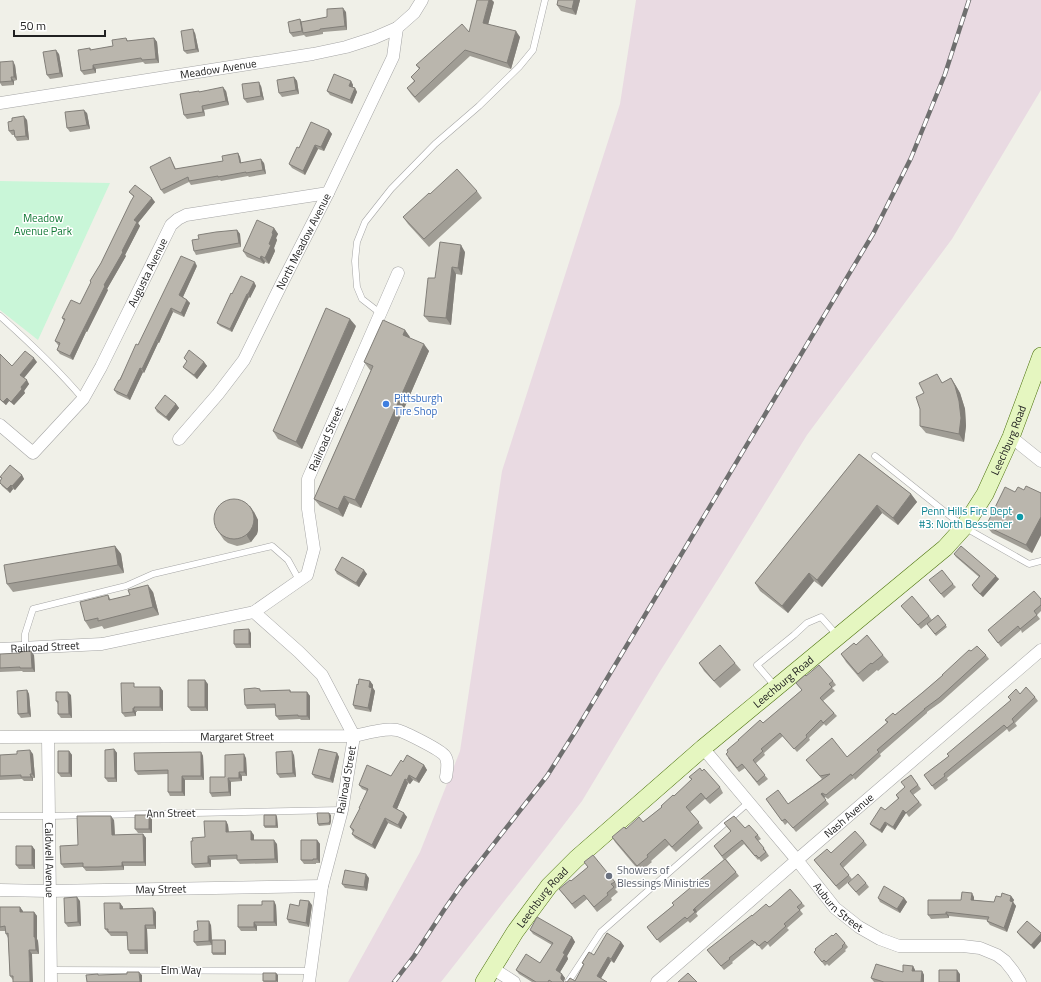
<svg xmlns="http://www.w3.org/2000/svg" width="1041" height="982" viewBox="0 0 1041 982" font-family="'Titillium Web',sans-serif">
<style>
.industrial{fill:#e9dae2}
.park{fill:#c9f6d8}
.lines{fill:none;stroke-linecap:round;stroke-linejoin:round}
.lane-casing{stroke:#a5a5a5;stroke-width:7}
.street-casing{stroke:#a5a5a5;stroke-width:13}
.secondary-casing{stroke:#4d730d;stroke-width:18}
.lane{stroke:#fff;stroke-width:6}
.street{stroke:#fff;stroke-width:12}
.secondary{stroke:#e5f6c0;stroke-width:17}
.rail-casing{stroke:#6f6f6f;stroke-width:4.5}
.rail{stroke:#fff;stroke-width:3;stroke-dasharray:9;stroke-linecap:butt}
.wall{fill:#a09d95}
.shaded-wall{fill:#827f79}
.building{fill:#bab6ad;stroke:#827f79}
.shop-dot{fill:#3f7fe0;stroke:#fff;stroke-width:1.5}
.culture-dot{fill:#0f9aa8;stroke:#fff;stroke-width:1.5}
.worship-dot{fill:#6b7280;stroke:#fff;stroke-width:1.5}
.labels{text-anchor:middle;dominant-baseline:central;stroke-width:3;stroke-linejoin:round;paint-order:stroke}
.street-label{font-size:11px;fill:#212121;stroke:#fff}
.park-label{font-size:11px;fill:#137a37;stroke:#fff}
.shop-label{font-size:11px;fill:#366cbe;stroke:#fff;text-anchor:start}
.culture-label{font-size:11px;fill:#0d838f;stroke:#fff;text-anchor:end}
.worship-label{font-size:11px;fill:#5b616d;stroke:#fff;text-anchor:start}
</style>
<rect width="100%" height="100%" fill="#f0f0e8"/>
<path class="industrial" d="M636 0H1041V90L952 239 807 435 722 573 659 673 582 801 549 844 441 982H348L420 852 460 751 502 471 620 104Z"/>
<path class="park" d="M0 181 110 183 38 340 0 310Z"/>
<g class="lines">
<g class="lane-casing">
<path id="lane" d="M380 313 362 299 357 287 355 261 357 242 365 222 391 189 435 144 479 106 519 67 533 50 545 0
M0 316C29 342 58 369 83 399
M875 456 964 527 1029 564 1041 561
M25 648V634L33 609 126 586 153 574 272 546 288 560 299 580
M775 686 757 665 794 635 807 623 821 617 837 635
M0 816H49L342 810
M50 970 311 971
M568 982 601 932 749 802"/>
</g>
<g class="street-casing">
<g id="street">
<path id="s1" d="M0 103 313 54 346 47 374 38 397 28 414 13 422 0"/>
<path id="s2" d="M0 425 33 453 83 399 101 367 171 225 178 219 186 215 328 193"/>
<path d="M1011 437 1041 461"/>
<path id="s3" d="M179 439 218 394 244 360 281 285 328 193 393 57 397 28"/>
<path id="s4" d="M254 612 307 575 314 549 308 509V479L398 273"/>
<path id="s5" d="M0 649 102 644 254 612 299 652 322 675 354 736 342 810 322 886 309 982"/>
<path id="s6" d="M0 737 354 736C367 733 384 728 397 730 405 732 441 750 445 756 449 762 447 770 446 777"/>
<path id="s7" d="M48 738 51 982"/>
<path id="s8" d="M703 748 797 860 835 908 859 927 880 939 899 946H963L980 948 997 955 1005 961 1013 971 1020 982"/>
<path id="s9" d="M0 890 49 891 322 886"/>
<path d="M492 968 514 982"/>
<path id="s10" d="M657 982 797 860 1041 650"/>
</g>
</g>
<g class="secondary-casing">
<g id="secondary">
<path id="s11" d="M484 982 515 932 549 886 576 859 703 748 945 548 964 527 985 494 1011 437 1041 356"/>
</g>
</g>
<use href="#lane" class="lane"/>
<use href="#street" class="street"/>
<use href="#secondary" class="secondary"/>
<g class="rail-casing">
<path id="rail" d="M394 982 414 956 444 910 460 887 547 776 575 732 873 234 911 158 945 74 969 0"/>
</g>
<use href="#rail" class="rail"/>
</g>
<path class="wall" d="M558 0H580L576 15 561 11 557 5Z
M494 2 488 24 520 37 511 69 470 56 419 103 411 94 407 88 414 81 411 77 419 69 416 65 469 32Z
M346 12 347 30 323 32V34L306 37 304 35 293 37 290 33 300 19 302 22 327 17Z
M195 33 199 52 187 54 184 51Z
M126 38 128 41 154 38 157 42 159 63 145 64 143 62 96 69V73L84 75 81 71 90 48 91 50 113 46Z
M59 54 63 77 50 79 47 75Z
M15 65 17 80 14 81V85L2 86 0 83V82Z
M294 77 297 81 299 94 282 97 279 93Z
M351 81 353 85V87L355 88 357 92 352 104 330 95 327 91Z
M261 86 264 100 247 103 244 99Z
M226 91 229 105 204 110 205 116 187 119 184 115 200 92Z
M87 113 90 129 70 132 67 128Z
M27 120 29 140 17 141 14 135H12L9 131 12 121Z
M329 130 332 134 324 151 318 149 305 175 292 168 289 164 299 148Z
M238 153 240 157 241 163H264L266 174 249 177 248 176 221 181 220 180 191 185 189 182 164 194 161 190 172 161 176 169 223 161Z
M477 191 482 198 429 247 408 224 403 217 430 194Z
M129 192 155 202 138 223 140 226 125 255 126 256 107 289 108 290 87 332H86L73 360 60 354 57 350 59 346 58 345 55 341 64 321 62 318 80 304 91 282 90 281 101 263 134 197Z
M274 228 278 234 276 238 277 240 274 248 275 251 269 264 265 262 264 264 247 257 243 251Z
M237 230 240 234 241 247 196 255 194 251Z
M465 252 462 275 456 274 451 325 429 322 424 316 435 278Z
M197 266 183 297 187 300 190 303 184 317 173 312 159 343H158L144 373 143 372 130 400 117 394 114 390 138 345Z
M254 282 256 286 250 298 249 297 232 332 220 326 217 323 232 294Z
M356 326 302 449 278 439 273 431Z
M405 330 410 338 429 351 361 508 349 503 343 517 320 506 314 499 371 370H370L364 362Z
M0 354 12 366 37 362 24 378 29 384 24 391 25 393 14 405 9 401 6 405 0 400Z
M184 358 204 362 207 366 197 379 186 370 183 367 187 362Z
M951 378 956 386 960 393 965 409 966 426 964 442 926 433 920 426 924 393Z
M176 404 179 408 169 421 157 412 155 408Z
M859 454 911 494 917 502 898 525 882 513 822 587 814 581 788 613 760 591 755 583Z
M22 475 24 479 15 490 13 489 10 493 2 486 0 483V481L2 479 0 477Z
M1024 490 1041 493V535L1032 553 992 533 986 526 1015 492Z
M254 512 258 520V530L257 534 251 542 242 545 237 546 228 543 224 540 215 527Z
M115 546 121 554 124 573 13 592 7 584Z
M954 554 999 579 983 597 974 589 972 585 979 577 956 557Z
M335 570 367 574 359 587 337 574Z
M929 580 953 584 956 587 944 598Z
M153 592 159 615 104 629 102 626 90 629 85 621 108 595 111 600Z
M1041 599V611L1037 615 1040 619 1022 633 1021 630 1001 647 988 630Z
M901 606 929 616 932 620 921 629Z
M938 615 947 627 936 636 927 624Z
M251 633V648H236L234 644Z
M856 645 883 655 889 662 878 671 877 670 863 682 846 662 841 654Z
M971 651 986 655 989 659 941 702 927 712V713L880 754 881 756 855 780 854 778 828 799 825 797 824 798 829 804 796 832 788 822 785 825 766 799 788 804 822 779 806 760 847 757 887 723 885 720 895 715 922 693Z
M0 654 34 655 35 672H23L22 671 0 672Z
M699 663H735L741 670 720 688 704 671Z
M370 681 373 685V688L375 691 371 712 355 709 353 705 358 685Z
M833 681 836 685 832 688 835 691 823 701 837 716 826 726 824 724 809 738 810 740 797 752 783 736 764 753 765 755 755 764 768 779 759 786 745 768 739 772 728 758 763 723 802 690 796 683Z
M208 684V711H191L188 707Z
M136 687H160L163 691V711H137V712H136V716L125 717 122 713Z
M27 690 29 694 31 717 21 718 18 714Z
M290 690 291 692H307L310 696V720H301L300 719 279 720 276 716 275 708 247 709 245 705 262 691Z
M1020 694 1035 697 1038 701 1015 723 1017 726 1009 732 1007 729 947 778 948 780 935 790 924 775 949 756 1011 701 1008 697Z
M71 695 72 718H61L58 714V704L56 701Z
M114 749 117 753V782H108L105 778Z
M69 751 72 755V777H61L58 773Z
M201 752 203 756 204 780H185V796H170L168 792V774L138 775 135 771Z
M337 753 339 757 333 783 315 778 312 774Z
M33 754 35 778H33V781H24L22 779 0 780V755Z
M294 755 296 777 280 778 277 774Z
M246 758 247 776H242V781L231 782V796L212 797 210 793 225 777Z
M403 762 424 765 427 770 419 783 413 780 410 784 408 783 397 809 407 817 401 829 388 823 375 849 355 838 352 834 353 832 350 827 360 809 359 808 367 791 362 789 359 785 391 776Z
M702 771 720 787 723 793 710 804 705 799 690 812 703 828 676 852 669 845 651 861 652 862 640 872 615 842 612 837 626 829 643 822 662 807 692 780 689 777Z
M911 775 921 789 913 795 922 805 909 817 906 813 895 830 887 825 882 833 873 827 870 824 898 799 896 795 905 787Z
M149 815 152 819V833H138L135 829Z
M276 815 277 817 278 828H265L264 826Z
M331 815V821L330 825 319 826 318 824Z
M114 820 115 835 143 834 146 838V866H124V870L101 871H86L83 867 64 868 61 864 78 845Z
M226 821 228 825 229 832 254 835V840L277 844 278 863 240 864 237 860V859L211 860V867L195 868 192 864 193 841 205 837Z
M724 823 745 828 758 835 761 839 758 841 764 848 769 856 761 862 759 859 758 860 744 844 726 859 739 876 697 912 696 913 698 916 690 923 688 921 660 943 647 927 674 905 724 860 714 846 731 832Z
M317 840 320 844V863H316V864H304L301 860Z
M864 841 867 845 843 868 852 879 839 890 814 860 831 853Z
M32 846 35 850V869H19L16 865Z
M584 862 615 882 618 887 615 889 618 892 611 898 612 900 597 912 587 899 575 909 559 889 571 881 588 867Z
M369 878 367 891 345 888 342 884Z
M848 883H866L869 887 859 896Z
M1011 896 1014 900 1013 902 1016 906 1007 932 990 925 987 921 988 920 949 916V918L931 919 928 915 961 900 974 897V900L994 902 1001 897Z
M878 898H904L907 902 900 913 880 902Z
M80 901 81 926 68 927 65 923Z
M120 903 123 907V909L156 912V929H147L148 954H130L128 950 127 936H111L105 929Z
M802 903 805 906 800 910 803 914 787 928 789 930 770 947 768 944 762 950 758 945 757 946 755 943 732 962 733 963 724 970 707 950 752 916 769 907Z
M262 905H276L277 926H257V931H241L238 927Z
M312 905 309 927 289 923 287 919 299 906Z
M0 907H20L23 912H34L37 916V939L38 941 39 954H32L13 980 10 976 8 938 6 934 5 931H0Z
M211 925 212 940H225L226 942V955H213L212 953V945L197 946 194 942 198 930Z
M530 930 572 937 575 942 567 956 568 959 560 972 565 978 564 981V982H532L519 974 516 970 540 963 552 945 533 934Z
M1017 932 1041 933V941L1034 949 1020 936Z
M833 936 845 943 848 947 845 950 846 951 829 966 827 964 825 966 814 952Z
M621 942 624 946 614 963 611 961 601 978 575 981 584 965 582 963 594 955Z
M913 966 915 970V971H922L924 975V982H874L871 978 903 972Z
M278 975V982H264L263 981Z"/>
<path class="shaded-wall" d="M489 0H492L494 2 487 29 483 23Z
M574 0H580L576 15 572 9Z
M343 8 346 12 347 30 345 26Z
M193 29 195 33 199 52 196 49Z
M516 31 520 37 511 69 507 63Z
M154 38 157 42 159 63 156 59Z
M56 50 59 54 63 77 60 73Z
M13 61 15 65 17 80 14 77Z
M93 65 96 69V73L93 69Z
M11 77 14 81V85L12 81Z
M294 77 297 81 299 94 296 90Z
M351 81 353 85 352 89 349 86Z
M259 82 261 86 264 100 261 96Z
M223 87 226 91 229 105 226 101Z
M355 88 357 92 352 104 350 100Z
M202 106 204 110 205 116 203 112Z
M84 110 87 113 90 129 87 125Z
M24 116 27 120 29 140 26 136Z
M329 130 332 134 324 151 321 147Z
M315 145 318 149 305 175 303 171Z
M238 153 240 157 242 167 240 163Z
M261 159 264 163 266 174 263 170Z
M152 198 155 202 138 223 140 226 125 255 126 256 107 289 108 290 87 332 84 328 104 285 122 251 134 220Z
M274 228 278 234 276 238 277 240 274 248 275 251 269 264 265 258 272 233Z
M237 230 240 234 241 247 239 243Z
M461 245 465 252 462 275 458 268Z
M261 256 265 262 264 264 260 259Z
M195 262 197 266 182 299 179 295Z
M452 267 456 274 451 325 446 318Z
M254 282 256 286 250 298 248 294Z
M247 294 249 297 232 332 230 329Z
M187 300 190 303 184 317 181 313Z
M171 308 173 312 159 343 156 339Z
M350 319 356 326 302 449 296 442Z
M84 328 86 332 73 360 70 356Z
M405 330 410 337 408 342 403 335Z
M156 339 158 343 144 373 142 369Z
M424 344 429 351 361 508 355 500Z
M34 358 37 362 23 379 20 375Z
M204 362 207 366 197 379 194 375Z
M140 368 143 372 130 400 127 396Z
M951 378 956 386 960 393 965 409 966 426 964 442 959 434Z
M27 380 29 384 24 391 25 393 14 405 11 402 21 387Z
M7 398 9 401 6 405 3 402Z
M176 404 179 408 169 421 166 417Z
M22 475 24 479 15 490 12 486Z
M11 485 13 489 10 493 7 489Z
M911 494 917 502 898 525 893 518Z
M344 496 349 503 343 517 338 509Z
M877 505 882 513 822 587 817 580Z
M250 506 254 512 258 520V530L257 534 251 542 247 536Z
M1041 517V535L1032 553 1026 545Z
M115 546 121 554 124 573 118 565Z
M364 570 367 574 359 587 356 583Z
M809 573 814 581 788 613 782 606Z
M996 576 999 579 983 597 980 594Z
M148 585 153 592 159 615 153 607Z
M249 629 251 633V648L249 644Z
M31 651 34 655 35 672 32 668Z
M205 680 208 684V711L205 707Z
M370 681 373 685V688L375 691 371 712 368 708 369 687Z
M160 687 163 691V711L160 707Z
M27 690 29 694 31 717 28 713Z
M68 692 71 695 72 718 69 714Z
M307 692 310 696V720L307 716Z
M133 708 136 712V716L133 712Z
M114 749 117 753V782L115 778Z
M30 750 33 754 35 778 32 774Z
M69 751 72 755V777L69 773Z
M292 751 294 755 296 777 293 773Z
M201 752 203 756 204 780 201 776Z
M337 753 339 757 333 783 330 779Z
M244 754 246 758 247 776 244 772Z
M424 765 427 770 419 783 416 779Z
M239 772 242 776V781L239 778Z
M30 774 33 778V781L31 777Z
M409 775 413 780 410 784 407 780Z
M182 776 185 780V796L182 792Z
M228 778 231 782V796L229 792Z
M405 779 408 783 396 811 393 807Z
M822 793 825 797 824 798 821 794Z
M903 810 906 813 895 830 893 827Z
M329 813 331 815V821L330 825 329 823Z
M404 813 407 817 401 829 398 825Z
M149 815 152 819V833L149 829Z
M276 815 277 817 278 828 276 826Z
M111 816 114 820 115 838 112 835Z
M385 818 388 823 375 849 372 845Z
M226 821 228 825 229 836 226 832Z
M885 822 887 825 882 833 880 830Z
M251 831 254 835V844L251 840Z
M143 834 146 838V866L144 862Z
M274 840 277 844 278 863 275 859Z
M317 840 320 844V863L317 859Z
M32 846 35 850V869L32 865Z
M208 856 211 860V867L208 863Z
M122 862 124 866V870L122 866Z
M366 874 369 878 367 891 364 887Z
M972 893 974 897V904L971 900Z
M1011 896 1014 900 1012 904 1010 901Z
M77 897 80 901 81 926 78 922Z
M904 898 907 902 900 913 897 909Z
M274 901 276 905 277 926 274 922Z
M309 901 312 905 309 927 306 923Z
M1013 902 1016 906 1007 932 1004 928Z
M120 903 123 907V913L120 909Z
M20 907 23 911V916L20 912Z
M153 908 156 912V929L154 925Z
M695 908 697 912 696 913 693 910Z
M34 912 37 916V939L38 941 39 954 36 950 34 937Z
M946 912 949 916V918L946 914Z
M209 921 211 925 212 945 209 941Z
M254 922 257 926V931L254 927Z
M145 925 147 929 148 954 145 950Z
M1041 934V941L1034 949 1031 945Z
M572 937 575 942 567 956 568 959 559 974 556 970 563 953Z
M225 940 226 942V955L225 953Z
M621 942 624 946 614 963 611 959Z
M29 950 32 954 33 982H30Z
M608 957 611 961 600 980 597 976Z
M913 966 915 970V974L912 971Z
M957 970 960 974V982H957Z
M922 971 924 975V982H921Z
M139 972 142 975V982H140Z
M276 973 278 975V982L276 981Z
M562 974 565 978 564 981 561 979V977Z"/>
<path class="building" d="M477 0H489L483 23 516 31 507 63 465 50 415 97 407 88 415 81 411 77 420 68 416 65 462 24 469 32Z
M558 0H574L572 9 557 5Z
M343 8 345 26 320 29V30L303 33 301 22 327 17V9Z
M300 19 302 31 290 33 288 22Z
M193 29 196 49 184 51 181 31Z
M126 38 127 41 154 38 156 59 142 60 141 58 93 65V69L81 71 78 50 90 48V50L113 46 112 40Z
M56 50 60 73 47 75 43 52Z
M13 61 14 77H11L12 81 0 82V62Z
M334 74 351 81 349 86 355 88 350 100 327 91Z
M294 77 296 90 279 93 277 80Z
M259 82 261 96 244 99 242 84Z
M223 87 226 101 202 106 203 112 184 115 180 94 199 91V92Z
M84 110 87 125 67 128 65 112Z
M24 116 26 136 15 137 14 130 9 131 8 122 12 121V118Z
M311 122 329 130 321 147 315 145 303 171 289 164 297 147 299 148Z
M238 153 240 163 261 159 263 170 246 173V172L218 177V176L189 181 188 177 161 190 150 167 170 157 175 169 223 161 222 156Z
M457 169 477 191 424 239 403 217 429 193 430 194Z
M135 185 152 198 134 220 137 222 122 251 123 252 104 285 105 286 70 356 57 350 60 343 55 341 65 319 62 318 71 300 80 304 91 282 90 281 101 263 131 201 134 196 129 192Z
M257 220 274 228 272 233 273 234 269 244 271 245 265 258 261 256 260 259 243 251Z
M237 230 239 243 194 251 192 240 199 239 198 235 216 232Z
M440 242 461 245 458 268 452 267 446 318 424 316 428 278H435Z
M181 256 195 262 179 295 187 300 181 313 171 308 156 339 142 369 140 368 127 396 114 390 119 380H120L136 344 138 345Z
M241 276 254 282 248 294H247L230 329 217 323 231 293 232 294Z
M326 308 350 319 296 442 273 431Z
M383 320 405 330 403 335 424 344 355 500 344 496 338 509 314 499 373 366 364 362Z
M189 350 204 362 194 375 183 367 187 361 184 358Z
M25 351 34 358 20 375 27 380 21 387 22 389 11 402 7 398 3 402 0 399V354L12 366Z
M937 374 942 383 951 378 955 386 959 401 961 418 959 434 920 426V409L916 397 924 393 919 383Z
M165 395 176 404 166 417 155 408Z
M859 454 911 494 893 518 877 505 817 580 809 573 782 606 755 583Z
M10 465 22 475 12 486 11 485 7 489 0 483V481L2 478 0 477Z
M1026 486 1041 493V517L1026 545 986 526 1005 487 1015 492 1018 487 1024 490Z
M214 519a20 20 0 1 1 40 0a20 20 0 1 1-40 0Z
M115 546 118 565 7 584 4 565Z
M961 546 996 576 980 594 972 585 980 576 954 554Z
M342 557 364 570 356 583 335 570Z
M942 570 953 584 941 594 929 580Z
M148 585 153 607 98 621V618L85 621 80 602 108 595 109 600 130 595 128 590Z
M1034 591 1041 599V605L1034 611 1037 615 1020 629 1018 626 998 643 988 630Z
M912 596 929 616 918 625 901 606Z
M938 615 946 625 935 634 927 624Z
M249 629V644H234V630Z
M867 635 883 655 872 664 871 663 858 674 841 654 854 643 856 645Z
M720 645 735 663 714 681 699 663Z
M977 646 986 655 939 698 924 709H925L877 750 879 752 852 776 851 774 826 795 822 793 821 794 826 800 793 828 785 819 782 821 766 799 778 790 788 804 830 774 820 776 806 760 832 738 847 757 888 722 885 720 893 713 895 715 922 693 943 675H942L969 650 971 651Z
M31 651 32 668H20V667L0 668V654L20 653V652Z
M819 665 833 681 829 684 832 687 820 698 834 713 823 723 821 720 806 735 807 737 794 749 780 733 761 749 763 751 753 760 765 775 757 782 742 764 737 768 726 754 728 752 727 750 739 740H738L760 720 763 723 802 690 796 683 805 675 806 676Z
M359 679 370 681 369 687 372 688 368 708 353 705 357 684 358 685Z
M188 680H205V707H188Z
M121 683H134V687H160V707H134L135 708H133V712L122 713Z
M1026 687 1035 697 1012 719 1014 722 1007 728 1004 725 944 774 945 776 932 786 924 775 949 756 947 754 1011 700 1008 697 1016 689 1020 694Z
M255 688 260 689V691L290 690V692H307V716H298V715L276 716 275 704 245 705 244 689Z
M27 690 28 713 18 714 17 691Z
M56 692H68L69 714H58V701H56Z
M114 749 115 778H105V750Z
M319 749 337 753 330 779 312 774Z
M30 750 32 774H30L31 777H21V775L0 776V755L17 754V751Z
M58 751H69V773H58Z
M292 751 293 773 277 774 276 752Z
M201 752V776H182V792H168V770L135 771 134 753Z
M244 754V772H239V778H228L229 792 210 793V777H225V755Z
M407 755 424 765 416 779 409 775 407 780 405 779 393 807 404 813 398 825 385 818 372 845 352 834 354 830 350 827 360 808H359L368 789 359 785 367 765 391 776 401 760 403 762Z
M700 768 702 771 704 769 720 787 706 799 701 793 686 807 699 822 672 847 665 839 647 855 648 857 637 866 612 837 624 827 626 829 639 817 643 822 662 807 661 806 673 795 674 796 692 779 689 777Z
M911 775 918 785 910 791 919 802 906 813 903 810 893 827 885 822 880 830 870 824 881 807 885 810 899 798 896 795 905 787 901 782Z
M317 813H329L330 820 329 823 318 824Z
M135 815H149V829H135Z
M264 815H276V826H264Z
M77 816H111L112 835 143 834 144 862H122V866L98 867H83V863L61 864 60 846 78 845Z
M734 816 745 828 749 825 758 835 755 837 764 848 763 849 766 852 759 858 756 855 755 856 742 840 722 856 714 846 731 831 724 823Z
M204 821H226V832L251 831V840H274L275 859 237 860V855L208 856V863L192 864 191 841H193L192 838 205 837Z
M855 831 864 841 840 864 849 875 836 886 814 860 827 849 831 853Z
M301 840H317V859H313V860H301Z
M16 846H32V865H16Z
M593 855 615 882 611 884 614 887 607 893 608 895 594 907 584 895 572 904 559 889 570 880 571 881 588 867 584 862Z
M725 859 736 872 695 908 693 910 695 912 687 919 685 917 657 940 647 927 674 905 672 903Z
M345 870 366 874 364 887 342 884Z
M858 874 866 883 856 892 848 883Z
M884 886 904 898 897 909 878 898Z
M790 889 802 903 797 907 800 910 784 924 786 926 767 943 765 941 759 946 755 942H754L752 940 729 958 730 959 721 966 707 950 752 915V916L766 904 769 907 771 906Z
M962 892 972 893 971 900 994 902 996 896 1001 897 1002 893 1011 896 1010 901 1013 902 1004 928 987 921 989 917 946 912V914L928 915V900H961Z
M77 897 78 922 65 923 64 898Z
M300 900 309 901 306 923 287 919 290 904 299 906Z
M262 901H274V922H254V927H238V905H262Z
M104 903H120V909L153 908 154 925H145V950H128L127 932H108V929H105Z
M0 907H20V912H34V937H35L36 950H29L30 982H13V976H10L8 933 6 934 5 926 0 927Z
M537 917 572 937 563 953 565 954 556 970 562 974 561 977V979L564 982H552L549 980 548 982H536L516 970 526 954 540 963 553 943 530 930Z
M197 921H209V941L194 942V931L198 930Z
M1027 921 1041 933V934L1031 945 1017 932Z
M607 933 621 942 611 959 608 957 597 976 607 982H565H567L570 978 575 981 584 964 582 963 589 952 594 955Z
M836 933 845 943 842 946 843 947 826 962 824 960 822 962 814 952 816 950 815 949 832 935 833 936Z
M212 940H225V953H212Z
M876 964 903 972V965L913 966 912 971H922L921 982H884L871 978Z
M939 970H957V982H939Z
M127 972H139L140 982H87L86 975 98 974V975L127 974Z
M263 973H276V981H263Z
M688 973 697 982H678Z"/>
<circle class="shop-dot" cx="386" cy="404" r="4"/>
<circle class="culture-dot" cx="1020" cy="517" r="4"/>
<circle class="worship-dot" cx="609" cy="876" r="4"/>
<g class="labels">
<g class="street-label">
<text stroke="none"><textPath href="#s1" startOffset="221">Meadow Avenue</textPath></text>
<text stroke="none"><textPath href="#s3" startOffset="235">North Meadow Avenue</textPath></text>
<text stroke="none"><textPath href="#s2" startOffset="259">Augusta Avenue</textPath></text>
<text stroke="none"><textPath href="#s4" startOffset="206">Railroad Street</textPath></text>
<text stroke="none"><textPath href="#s11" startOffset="763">Leechburg Road</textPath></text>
<text stroke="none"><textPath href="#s5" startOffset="45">Railroad Street</textPath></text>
<text stroke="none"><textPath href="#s11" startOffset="427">Leechburg Road</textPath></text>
<text stroke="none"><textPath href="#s6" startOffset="237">Margaret Street</textPath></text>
<text transform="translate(346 780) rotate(-80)">Railroad Street</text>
<text transform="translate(171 813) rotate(-1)">Ann Street</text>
<text stroke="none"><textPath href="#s10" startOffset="254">Nash Avenue</textPath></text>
<text stroke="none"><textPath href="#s7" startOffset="122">Caldwell Avenue</textPath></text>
<text stroke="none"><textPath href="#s9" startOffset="161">May Street</textPath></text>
<text stroke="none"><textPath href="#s11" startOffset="103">Leechburg Road</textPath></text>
<text stroke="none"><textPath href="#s8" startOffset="209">Auburn Street</textPath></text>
<text x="181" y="970">Elm Way</text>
</g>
<g class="park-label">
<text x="43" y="218">Meadow<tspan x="43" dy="13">Avenue Park</tspan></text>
</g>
<g class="shop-label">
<text x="394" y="398">Pittsburgh<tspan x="394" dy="13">Tire Shop</tspan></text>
</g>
<g class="culture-label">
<text x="1012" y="511">Penn Hills Fire Dept<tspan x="1012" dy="13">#3: North Bessemer</tspan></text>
</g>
<g class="worship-label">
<text x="617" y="870">Showers of<tspan x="617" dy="13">Blessings Ministries</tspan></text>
</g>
</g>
<path d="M14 30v6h91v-6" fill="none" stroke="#212121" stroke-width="2"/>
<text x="20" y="30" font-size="12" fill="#212121" stroke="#ffffff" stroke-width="3" paint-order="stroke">50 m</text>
</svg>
